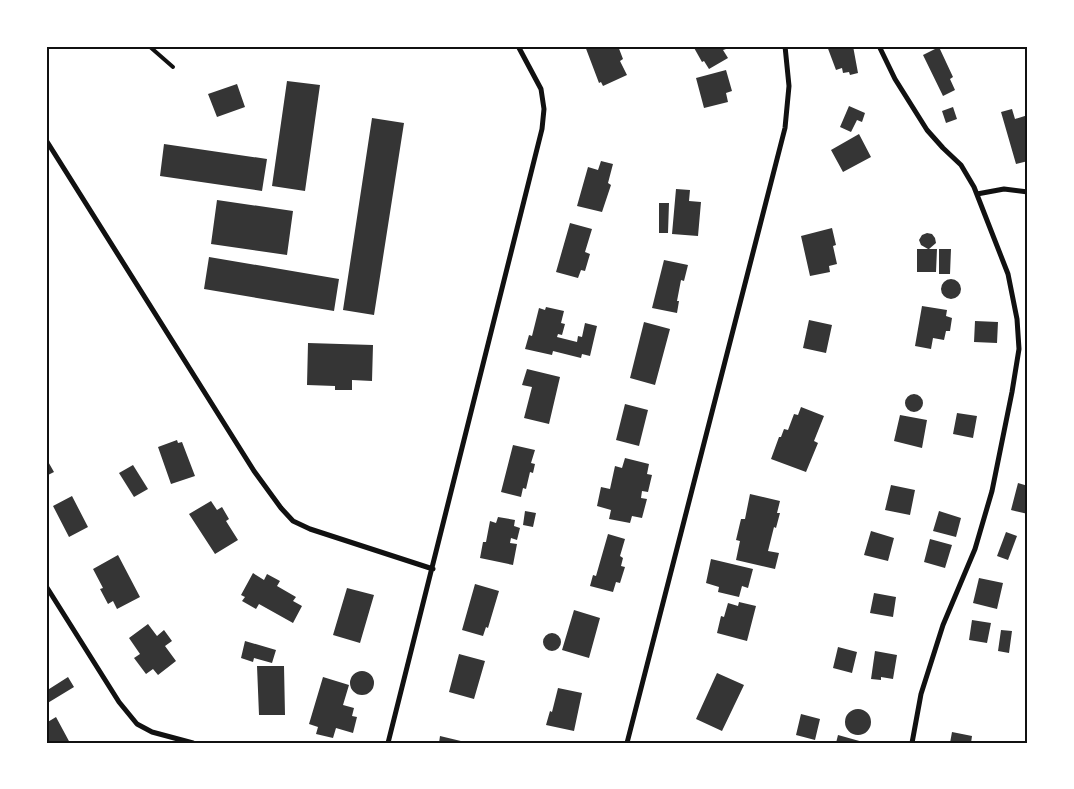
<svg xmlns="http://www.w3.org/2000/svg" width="1074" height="789" viewBox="0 0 1074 789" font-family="'PT Sans',sans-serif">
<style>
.building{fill:#353535}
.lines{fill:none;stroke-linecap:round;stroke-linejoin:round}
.service{stroke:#111;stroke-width:4}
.minor{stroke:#111;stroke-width:5}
.neatline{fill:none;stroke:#111;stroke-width:2}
</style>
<rect width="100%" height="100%" fill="#fff"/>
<path class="building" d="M585 46H618L623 59 620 61 627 75 603 86 601 82 599 83Z
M693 46H725L726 49 723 50 728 58 709 69 704 61 702 62Z
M827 46H853L858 73 850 75 849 72 843 73 842 68 836 70Z
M939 47 953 77 950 79 955 90 943 96 923 55Z
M726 70 732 91 726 93 728 102 704 108 696 78Z
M287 81 320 85 305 191 272 186Z
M237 84 245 107 217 117 208 94Z
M849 106 865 113 862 122 857 120 851 132 840 127Z
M953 107 957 119 946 123 942 111Z
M1012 109 1015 119 1028 115V149L1025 150 1028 161 1016 164 1001 112Z
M372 118 404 123 374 315 343 310Z
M859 134 871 157 843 172 831 150Z
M164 144 267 159 262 191 160 176Z
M601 161 613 164 608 183 611 185 602 212 577 206 588 167 598 170Z
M676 189 690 190 689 201 701 202 698 236 672 234Z
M217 200 293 211 287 255 211 244Z
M659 203H669L668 233H659Z
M570 223 592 229 585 252 590 254 585 271 581 270 578 278 556 272Z
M832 228 836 245 833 246 837 264 829 266 830 272 810 276 801 236Z
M927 233 932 234 935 238 936 243 929 249H937L936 272H917V249H928L921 245 919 240 922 235Z
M939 249H951L950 274H939Z
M209 257 339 279 334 311 204 289Z
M664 260 688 265 684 281 681 280 677 301H679L677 313 652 308Z
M941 289a10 10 0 1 1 20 0a10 10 0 1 1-20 0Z
M922 306 947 310 946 316 952 318 950 331H946L944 340 933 338 931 349 915 346Z
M546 307 564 311 561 323 565 324 562 335 558 334 557 337 577 342 578 336 582 337 585 323 597 326 590 356 582 354 581 358 553 351 552 355 525 349 529 335 532 336 539 308 545 310Z
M809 320 832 325 826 353 803 348Z
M975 321 998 322 997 343 974 342Z
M644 322 670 329 655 385 630 378Z
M308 343 373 345 372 381 352 380V390H335V386L307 385Z
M527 369 560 377 549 424 524 418 532 387 522 385Z
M905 403a9 9 0 1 1 18 0a9 9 0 1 1-18 0Z
M625 404 648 410 639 446 616 440Z
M801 407 824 416 814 441 818 443 806 472 771 459 779 437H781L784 429 788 430 794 414 798 415Z
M957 413 977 416 973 438 953 434Z
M900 415 927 420 922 448 894 441Z
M177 440 178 443 182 442 195 476 171 484 158 447Z
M513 445 535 450 531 463 535 464 533 473 530 472 526 489 523 488 521 497 501 492Z
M46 458 54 472 46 476Z
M625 458 649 464 647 474 652 475 648 492 642 491 641 498 647 499 642 518 632 516 630 523 609 519 611 510 597 506 601 487 610 489 615 466 622 468Z
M133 465 148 489 134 497 119 473Z
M1018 483 1028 486V514L1011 510Z
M891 485 915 490 910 515 885 510Z
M750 494 780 501 777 513H780L776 528 774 527 768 551 779 553 775 569 736 560 740 541 736 540 741 519H745Z
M72 496 88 527 69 537 53 506Z
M211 501 217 510 222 507 229 519 226 521 238 540 215 554 189 514Z
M525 511 536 513 533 527 523 525Z
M939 511 961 518 956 537 933 531Z
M498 517 515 520 514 526 520 528 517 540 511 538 510 543 517 544 513 565 480 558 483 542H486L490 521 496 523Z
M871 531 894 538 888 561 864 555Z
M1006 532 1017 536 1008 560 997 556Z
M608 534 625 539 620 556 623 558 621 566 625 567 620 583 616 582 613 592 590 586 593 575 596 576Z
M930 539 952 545 945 568 924 562Z
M118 555 140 597 117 609 113 601 108 604 100 589 103 588 93 569Z
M711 559 753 569 748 588 742 586 739 597 718 592 719 587 706 583Z
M253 573 264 580 267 574 280 581 277 586 296 597 293 601 302 606 293 623 259 604 256 609 242 601 245 597 241 595Z
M979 578 1003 583 997 609 973 603Z
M475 584 499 591 488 628 486 627 483 636 462 630Z
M347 588 374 595 360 643 333 635Z
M874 593 896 597 893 617 870 613Z
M739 602 756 606 747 641 717 633 721 616 724 617 728 603 738 606Z
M574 610 600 618 589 658 562 650Z
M972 620 991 623 987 643 969 640Z
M148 624 157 636 164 630 172 641 165 646 176 661 158 675 153 669 146 674 134 658 140 654 129 638Z
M1001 630 1012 631 1009 653 998 651Z
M543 642a9 9 0 1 1 18 0a9 9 0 1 1-18 0Z
M245 641 276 650 272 663 254 658 253 662 241 658Z
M838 647 857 652 852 673 833 668Z
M875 651 897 655 893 679 881 677V680L871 679Z
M459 654 485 661 474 699 449 692Z
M257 666H284L285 715H259Z
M350 683a12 12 0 1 1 24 0a12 12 0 1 1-24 0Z
M717 673 744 685 722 731 696 719Z
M68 677 74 687 46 704V691Z
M323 677 349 685 343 705 354 708 352 716 357 717 353 733 336 728 333 738 316 734 318 727 309 724Z
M558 688 582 693 574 731 546 725 550 711 552 712Z
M845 722a13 13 0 1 1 26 0a13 13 0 1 1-26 0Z
M801 714 820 719 815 740 796 735Z
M56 717 70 743H46V734L49 732 46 723Z
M952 732 972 736 971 743H950Z
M838 735 863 742V743H836Z
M440 736 465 742V743H439Z"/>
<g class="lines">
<path class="service" d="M149 46 173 67"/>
<path class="minor" d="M879 46 895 79 927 130 943 148 961 165 974 187 1008 274 1017 319 1019 349 1012 392 992 491 975 549 943 625 921 694 912 743
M46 140 254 471 281 508 293 521 310 529 433 569
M977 194 1004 189 1028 192
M46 586 119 702 137 724 152 732 193 743
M388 743 542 129 544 109 541 89 518 46
M627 743 785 128 789 86 785 46"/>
</g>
<rect width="1074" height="789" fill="none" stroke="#ffffff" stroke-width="95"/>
<rect x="48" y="48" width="978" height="694" class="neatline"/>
</svg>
